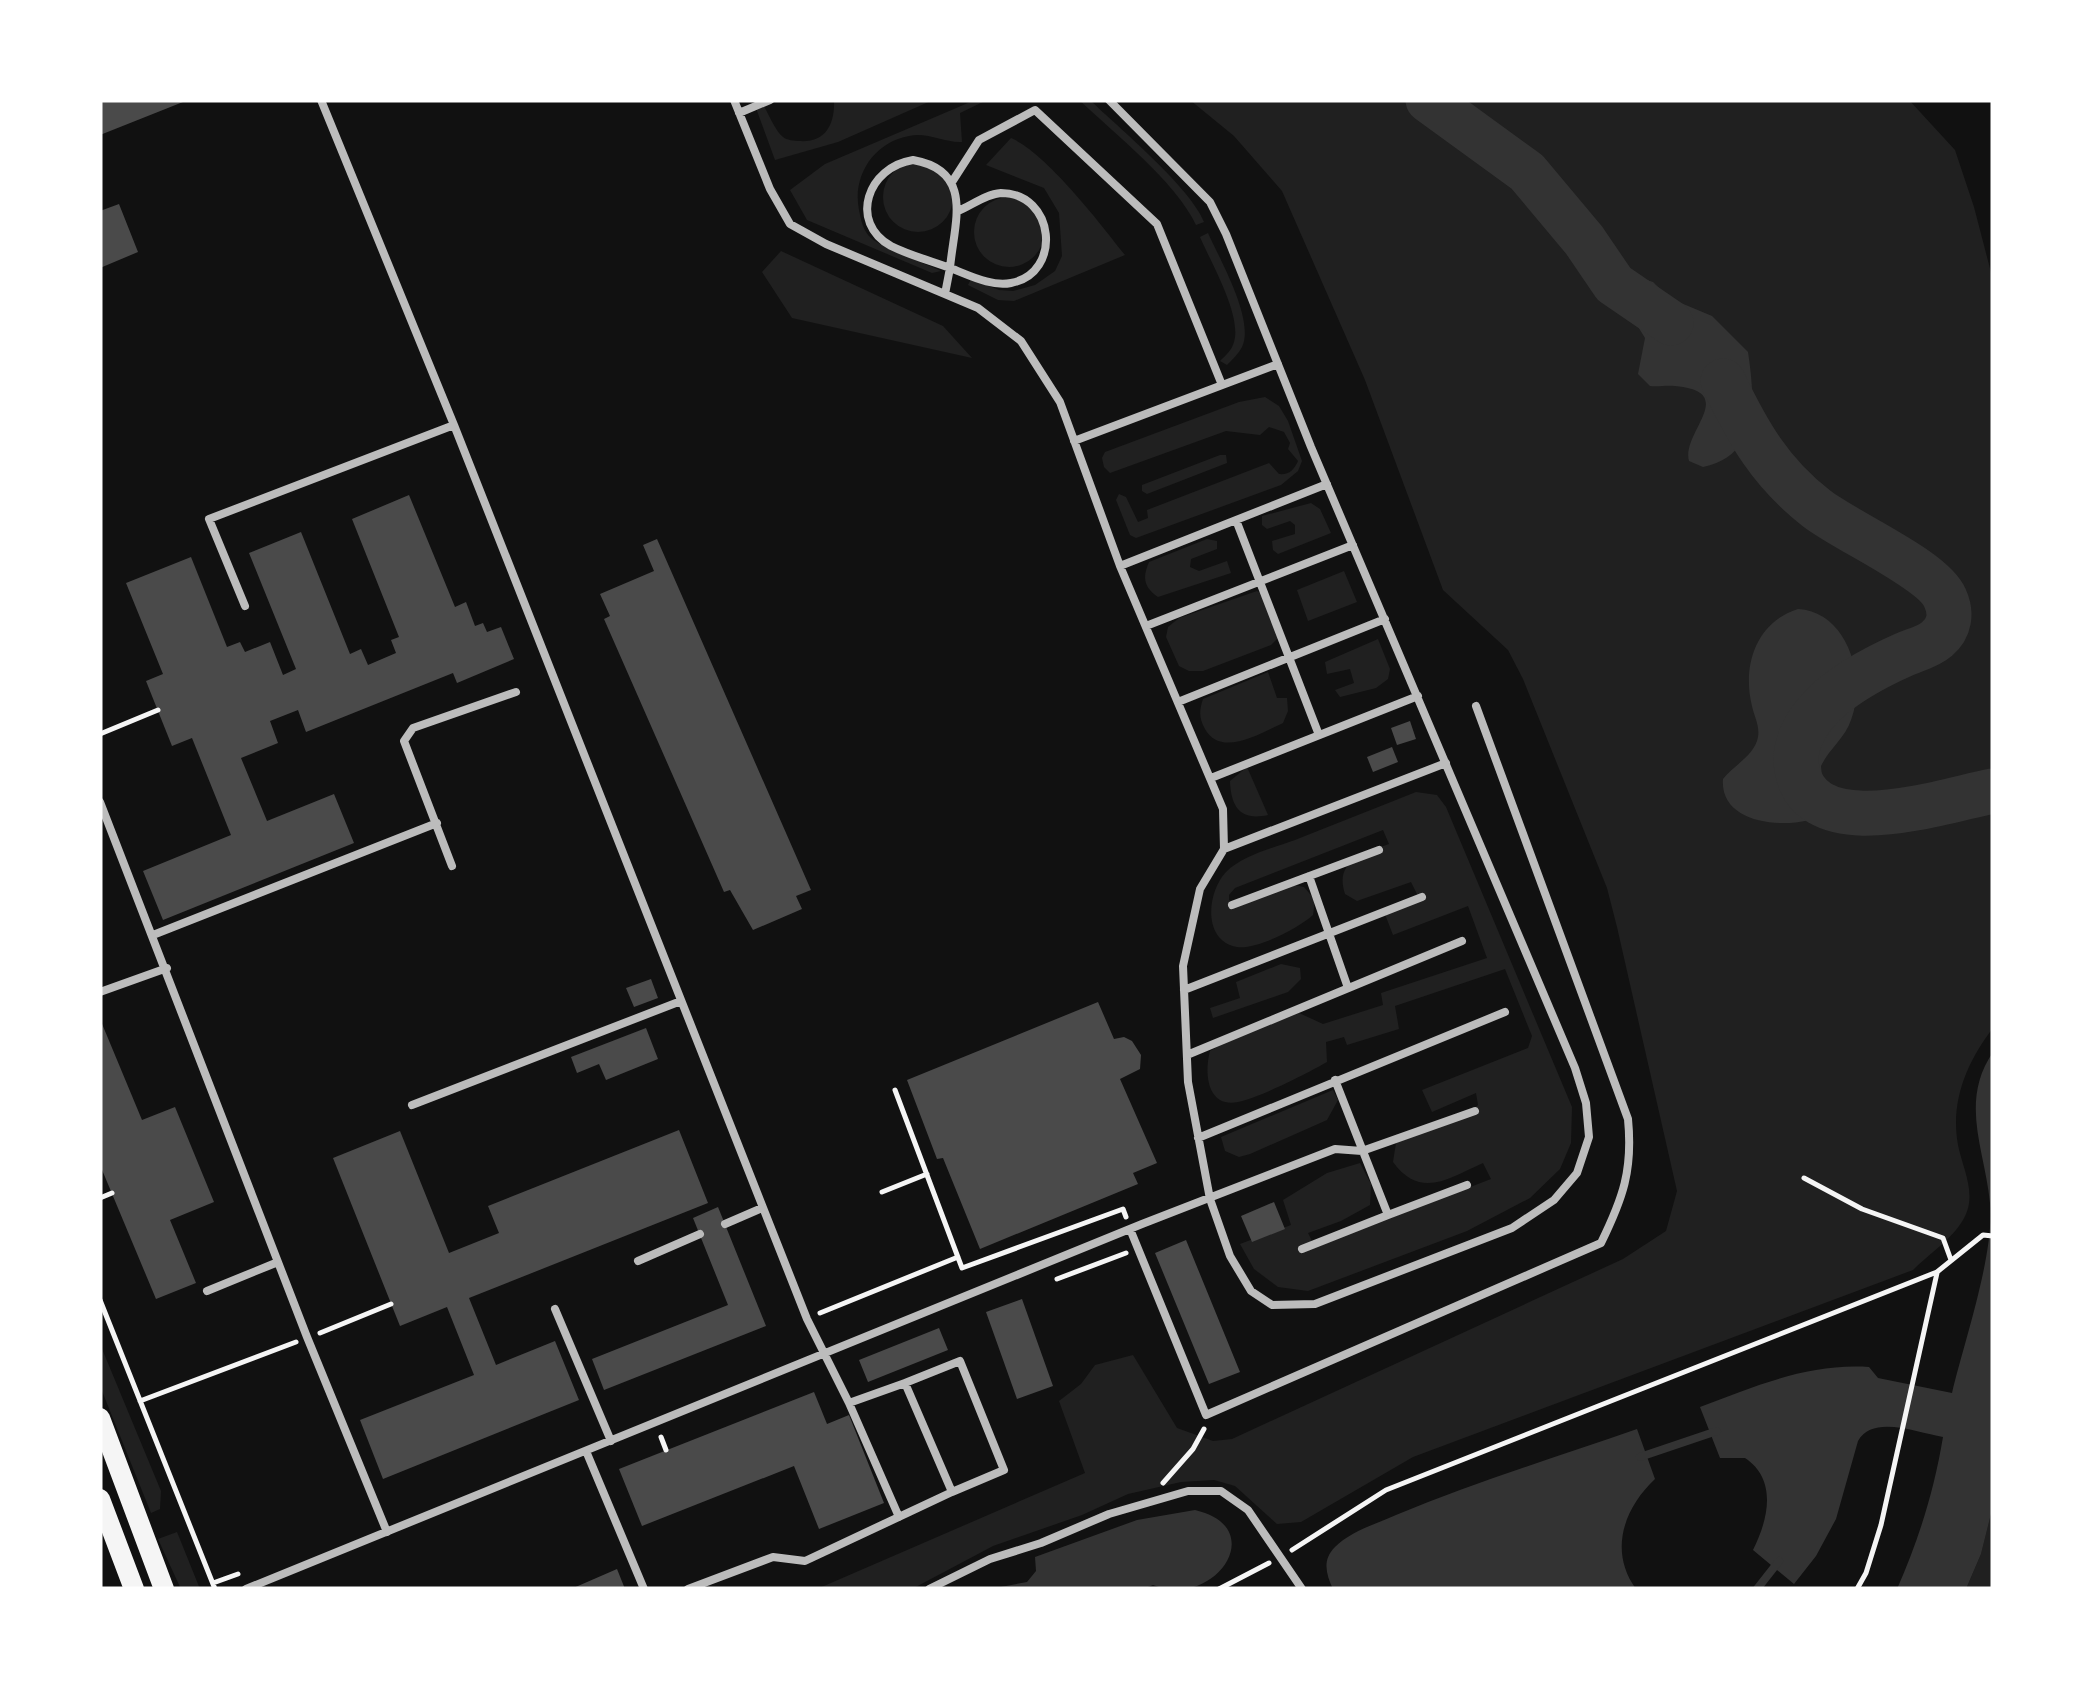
<svg xmlns="http://www.w3.org/2000/svg" width="2093" height="1689" viewBox="0 0 2093 1689" font-family="'PT Sans Narrow',sans-serif">
<style>
.green{fill:#202020}
.water{fill:#333}
.lines{fill:none;stroke-linecap:round;stroke-linejoin:round}
.stream{stroke:#333;stroke-width:8}
.river{stroke:#333;stroke-width:45}
.building{fill:#4a4a4a}
.path{stroke:#f5f5f5;stroke-width:5}
.service{stroke:#bcbcbc;stroke-width:8}
.secondary{stroke:#f5f5f5;stroke-width:20}
</style>
<rect width="100%" height="100%" fill="#111"/>
<path class="green" d="M753 100 762 103C768 112 775 131 783 137 786 140 795 141 799 141 826 143 835 124 834 100H933L838 142 775 160Z
M975 100H987L960 113 962 142C944 143 928 132 909 136 874 142 852 176 859 210 861 220 863 231 871 238 887 251 922 262 941 271L932 273 807 220 790 190 825 164Z
M1079 100H1090C1119 128 1191 188 1204 222L1196 225C1176 182 1114 133 1079 100Z
M1190 100H1909L1955 150 1974 207 1993 280V1028C1967 1062 1950 1101 1958 1145 1963 1170 1978 1195 1963 1220 1952 1239 1928 1255 1913 1270L1413 1457 1301 1522 1277 1524 1235 1486 1214 1480 1181 1482 1128 1494 1082 1515 993 1546 912 1589H817L1085 1473 1059 1401 1081 1384 1095 1365 1133 1355 1177 1428 1213 1441 1232 1439 1623 1259 1666 1231 1677 1191 1617 927 1607 888 1523 679 1508 650 1443 590 1365 380 1282 191 1234 136Z
M1011 138C1046 153 1100 223 1125 255L1014 301 998 300 968 285 971 279 999 290 1013 291 1035 285 1055 271 1062 256 1059 213 1044 188 986 165Z
M883 197a35 35 0 1 1 70 0a35 35 0 1 1-70 0Z
M974 232a35 35 0 1 1 70 0a35 35 0 1 1-70 0Z
M1208 233C1220 260 1255 320 1242 347 1239 353 1232 360 1227 365L1220 361C1226 355 1232 350 1234 342 1242 315 1211 263 1200 237Z
M781 251 943 326 972 358 792 318 762 272Z
M1265 397 1279 406 1288 421 1302 461 1298 471 1281 485 1136 538 1130 535 1116 500 1119 494 1126 497 1138 522 1148 518 1147 510 1269 463 1279 474C1289 475 1294 470 1298 461L1288 449 1290 443 1284 432 1269 427 1260 435 1226 431 1110 473 1104 467 1102 458 1105 452 1239 402Z
M1220 455H1226L1227 463 1147 494 1142 491V485Z
M1311 503 1320 509 1331 533 1278 554 1273 550 1272 541 1295 534V525L1290 521 1267 529 1262 525V516Z
M1207 539 1217 541V549L1191 559 1190 567 1199 571 1227 561 1231 573 1158 597C1144 587 1142 578 1149 562Z
M1344 571 1357 602 1308 621 1297 590Z
M1257 591 1264 595 1278 638 1271 645 1203 671H1189L1179 666 1166 637 1168 627 1179 618Z
M1378 639 1390 669 1388 679 1376 688 1340 697 1335 690 1354 683 1350 669 1327 674 1325 662Z
M1268 672 1277 698H1287L1288 711 1283 723C1261 733 1221 758 1205 729 1199 718 1199 711 1203 699Z
M1247 767 1268 815C1241 821 1231 808 1230 781Z
M1416 792 1437 795 1446 807 1572 1107 1571 1143 1560 1169 1530 1198 1467 1231 1308 1291 1278 1287 1254 1269 1240 1244 1291 1225 1283 1200 1327 1173 1360 1163 1371 1184 1370 1205 1341 1221 1308 1233 1315 1247 1491 1179 1483 1163C1449 1178 1421 1200 1393 1162L1396 1143C1423 1129 1457 1125 1478 1105L1476 1093 1432 1112 1422 1090 1528 1048 1532 1036 1505 969 1395 1006 1399 1029 1347 1045 1344 1037 1326 1042 1327 1062C1308 1073 1259 1098 1238 1102 1207 1108 1204 1073 1210 1051L1233 1038 1299 1013 1323 1024 1383 1005 1381 993 1487 958 1468 906 1393 935 1383 909 1418 896 1411 882 1357 901 1345 894C1334 861 1363 854 1389 844L1383 830 1235 888 1229 895V900L1238 906 1293 885 1304 887 1315 900 1313 915C1299 928 1256 950 1237 947 1202 941 1207 892 1226 872 1243 855 1273 848 1295 840 1335 824 1376 808 1416 792Z
M1281 964 1300 968 1301 979 1288 992 1213 1018 1210 1008 1240 998 1236 982Z
M1333 1090 1338 1100 1327 1120 1250 1154 1239 1157 1225 1151 1221 1137Z
M100 1344 161 1491 160 1509 151 1513 100 1386Z
M1993 1506V1589H1966L1981 1554Z
M177 1532 200 1589 180 1587 158 1539Z"/>
<path class="water" d="M1637 277 1653 282 1669 298 1712 316 1748 352C1755 399 1760 455 1703 467L1689 461C1681 432 1740 392 1675 386 1666 385 1658 387 1650 386L1638 374 1645 338 1621 299 1620 292 1629 279Z
M1798 609C1848 612 1867 678 1851 720 1845 738 1829 749 1821 766L1823 788 1831 802 1828 813C1797 831 1719 828 1723 779 1734 765 1755 755 1758 737 1760 726 1754 716 1752 706 1742 666 1756 622 1798 609Z
M1993 1052V1506L1981 1554 1966 1589H1897C1919 1539 1934 1491 1943 1437 1918 1433 1873 1414 1858 1441L1836 1519 1816 1556 1794 1584 1753 1550C1768 1520 1778 1480 1745 1458H1720L1700 1407C1755 1386 1809 1363 1869 1367L1878 1378 1952 1393C1964 1342 1995 1253 1990 1203 1985 1150 1959 1102 1993 1052Z
M1637 1429 1655 1479C1623 1509 1609 1552 1636 1589H1333C1326 1574 1322 1560 1335 1547 1351 1531 1376 1524 1396 1515 1475 1482 1557 1457 1637 1429Z
M1195 1510C1272 1528 1213 1610 1153 1585L1143 1589H990L1027 1582 1036 1571 1035 1557 1137 1520Z"/>
<g class="lines">
<path class="stream" d="M1640 1457 1717 1431
M1757 1589 1779 1561"/>
<path class="river" d="M1428 100 1527 172 1584 240 1614 284 1671 323
M1723 381C1748 433 1770 472 1816 508 1845 531 1933 569 1945 598 1952 613 1950 628 1937 639 1928 647 1914 650 1903 655 1876 667 1848 682 1826 702 1808 719 1792 744 1797 769 1811 847 1944 800 1993 791"/>
</g>
<path class="building" d="M100 100H188L100 135Z
M119 204 138 252 100 268V211Z
M409 495 455 607 466 602 475 626 483 623 487 632 501 627 514 659 457 683 453 673 306 732 298 710 270 721 278 743 241 758 267 821 334 794 354 843 163 920 143 871 231 835 192 738 172 746 146 681 163 674 126 583 191 557 227 647 240 642 245 652 270 642 283 675 296 669 249 553 301 532 350 654 361 649 368 665 396 653 391 640 399 637 352 519Z
M657 539 811 890 796 896 802 909 753 930 730 890 724 892 604 619 610 616 600 594 654 571 643 545Z
M1410 721 1416 739 1397 745 1391 728Z
M1392 747 1398 762 1373 772 1367 757Z
M651 979 658 998 634 1007 626 988Z
M1098 1002 1114 1039 1124 1037 1132 1041 1141 1055 1140 1069 1120 1079 1157 1163 1133 1173 1138 1184 980 1249 943 1158 937 1159 907 1080Z
M100 1019 142 1120 175 1107 214 1202 170 1220 196 1283 156 1299 100 1165Z
M646 1028 658 1059 606 1080 599 1064 577 1073 571 1057Z
M679 1130 708 1203 469 1298 496 1365 555 1341 579 1400 383 1479 360 1420 474 1375 447 1307 400 1326 333 1158 400 1131 449 1253 499 1233 488 1206Z
M1274 1202 1285 1229 1252 1242 1241 1216Z
M718 1207 766 1326 604 1390 592 1359 728 1305 693 1218Z
M1186 1240 1240 1372 1209 1384 1155 1253Z
M1022 1299 1053 1386 1017 1399 986 1312Z
M939 1328 948 1350 868 1382 859 1360Z
M814 1392 827 1424 849 1415 884 1503 819 1529 794 1466 642 1526 619 1469Z
M617 1569 625 1589H571Z"/>
<g class="lines">
<path class="path" d="M100 734 158 710
M895 1090 962 1268 1123 1209 1126 1217
M1804 1178 1862 1209 1943 1238 1951 1260
M882 1192 927 1174
M100 1198 112 1193
M1057 1279 1126 1253
M100 1300 215 1589
M820 1313 958 1257
M320 1333 391 1304
M140 1401 296 1342
M661 1437 666 1450
M1163 1483 1193 1449 1204 1429
M1292 1550 1386 1490 1937 1272 1983 1235 1993 1236
M213 1583 238 1574
M1219 1589 1269 1563
M1857 1589 1866 1573 1881 1525 1937 1273"/>
<path class="service" d="M734 100 770 189 790 224 826 244 978 308 1021 341 1060 402 1120 566 1223 809 1224 849 1200 889 1183 966 1188 1082 1210 1199 1230 1256 1251 1291 1272 1305 1315 1304 1512 1228 1554 1200 1577 1173 1589 1137 1586 1103 1575 1068 1311 447 1226 234 1210 202 1109 100
M739 113 770 100
M913 160C975 171 954 223 950 268 931 261 909 255 891 246 848 222 868 167 913 160Z
M952 182 979 140 1035 110 1157 224 1222 385
M945 294 950 268C969 275 991 287 1011 283 1063 273 1055 193 1001 193 986 194 972 205 958 211
M454 425 807 1319 849 1403 905 1383 952 1492 1004 1470 960 1361 905 1383
M1074 441 1278 364
M1236 520 1319 735
M1120 566 1327 484
M245 606 209 519 454 425 321 100
M1146 626 1353 545
M1178 702 1385 619
M1211 778 1418 696
M100 802 307 1337 387 1532
M1224 849 1446 763
M452 866 404 741 413 728 516 692
M1309 876 1348 988
M1232 905 1379 850
M153 935 437 823
M1184 990 1422 897
M100 992 167 968
M1187 1055 1462 941
M412 1105 681 1001
M1198 1138 1505 1012
M1388 1215 1467 1185
M725 1224 762 1208
M1130 1229 1206 1415 1601 1243C1623 1198 1633 1170 1628 1119L1476 706
M1302 1249 1388 1215 1335 1080
M638 1261 700 1234
M207 1291 278 1262
M555 1309 611 1441
M849 1403 899 1517
M586 1451 644 1589
M246 1589 1142 1224 1335 1149 1362 1151 1475 1111
M688 1589 773 1557 805 1561 952 1492
M929 1589 990 1559 1041 1543 1109 1514 1188 1491H1221L1248 1510 1302 1589"/>
<path class="secondary" d="M100 1418 164 1589
M100 1499 134 1589"/>
</g>
<rect width="2093" height="1689" fill="none" stroke="#ffffff" stroke-width="205"/>
</svg>
